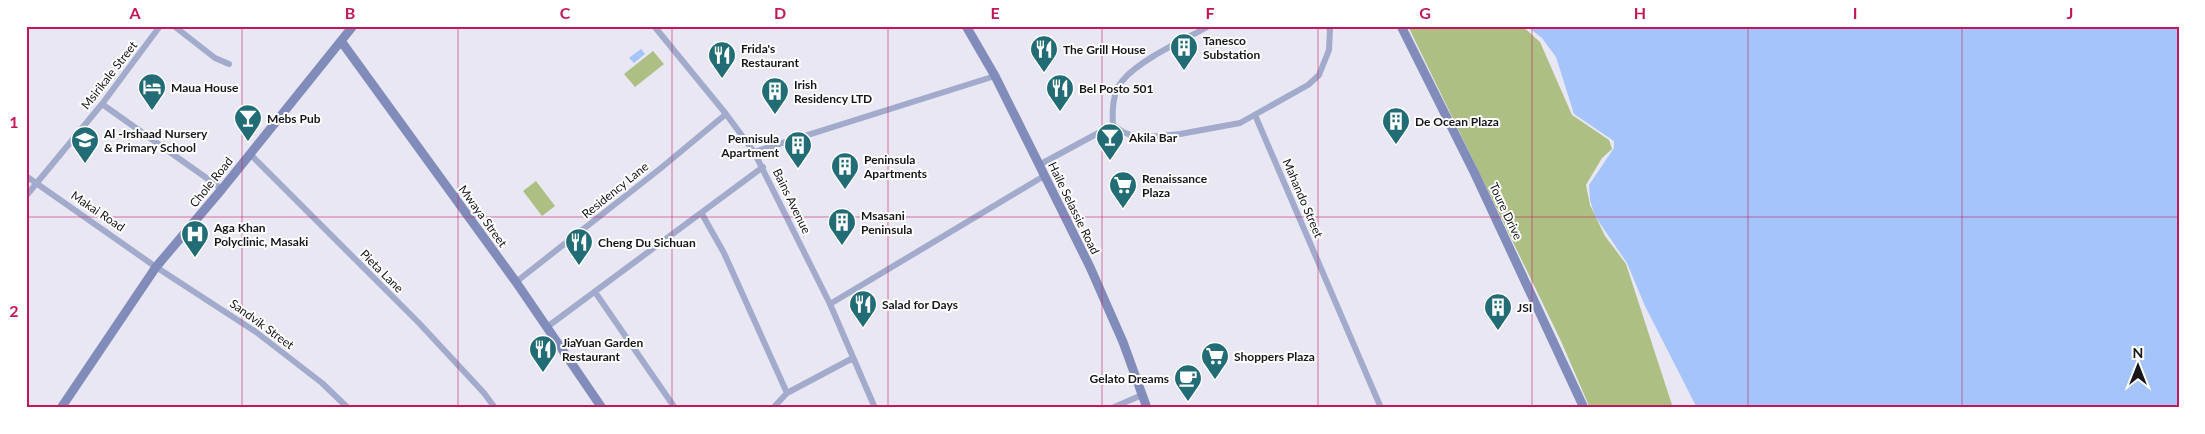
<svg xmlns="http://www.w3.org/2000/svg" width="2205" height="434" viewBox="0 0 2205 434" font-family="Lato,sans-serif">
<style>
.green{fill:#aebf84}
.water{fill:#a4c4fa}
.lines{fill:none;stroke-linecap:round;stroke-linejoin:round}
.street{stroke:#a2abcb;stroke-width:6}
.secondary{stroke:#818cbb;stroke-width:9}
.grid{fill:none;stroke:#c2185b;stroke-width:1;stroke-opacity:0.55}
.labels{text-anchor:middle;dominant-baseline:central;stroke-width:4;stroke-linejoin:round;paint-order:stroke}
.poi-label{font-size:12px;font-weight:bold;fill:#17171b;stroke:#fff;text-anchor:start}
.street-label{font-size:12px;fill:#17171b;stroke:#fff}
.neatline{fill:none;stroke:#c2185b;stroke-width:2}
.grid-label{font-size:16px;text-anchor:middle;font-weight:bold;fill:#c2185b}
</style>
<rect width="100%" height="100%" fill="#e8e7f3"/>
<path class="green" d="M1408 26H1522L1540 42 1572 115 1609 140 1612 149 1602 158 1586 185 1590 205 1605 236 1626 264 1673 408H1590L1561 341Z
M653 51 664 64 635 87 624 74Z
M536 181 555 206 542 216 523 191Z"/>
<path class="water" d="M1527 26H2179V408H1697L1645 306 1627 263 1595 216 1590 200 1589 185 1614 148V141L1574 114 1556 57 1542 38Z
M641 49 645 54 634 63 629 58Z"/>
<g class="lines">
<path class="street" d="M174 26 215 58 229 64
M654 26 726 114 754 152 830 304 875 408
M102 104 222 189
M1255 115 1381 408
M1113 125 1123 132 1138 138 1180 134 1240 123 1308 85 1319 75 1329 50 1330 29 1327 26
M1113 125C1112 111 1113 91 1123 80 1141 59 1184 40 1209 26
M754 152 995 76
M250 154 419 323 484 393 495 408
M1039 165 1113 125
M26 176 156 267 256 332 322 383 348 408
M26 196 102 104 160 26
M702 214 724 253 787 393
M516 282 661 168 726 114
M595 292 675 408
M830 304 1044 176
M547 327 763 167
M773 408 787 393 853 358
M1112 408 1142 395"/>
<path class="secondary" d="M966 26 995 76 1090 267 1123 342 1147 408
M1401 26 1475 174 1584 408
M341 41 516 282 602 408
M61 408 156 267 222 189 353 26"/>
</g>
<path class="grid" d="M242 26V408M458 26V408M672 26V408M888 26V408M1102 26V408M1318 26V408M1532 26V408M1748 26V408M1962 26V408M26 217H2179"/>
<defs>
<g id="building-pin" transform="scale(1.4375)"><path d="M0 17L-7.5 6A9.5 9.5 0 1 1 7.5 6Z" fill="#226c75" stroke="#fff"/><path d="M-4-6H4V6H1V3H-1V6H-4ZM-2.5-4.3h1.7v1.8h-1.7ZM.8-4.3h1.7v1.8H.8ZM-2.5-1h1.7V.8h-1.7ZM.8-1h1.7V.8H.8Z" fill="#fff"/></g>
<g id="restaurant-pin" transform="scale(1.4375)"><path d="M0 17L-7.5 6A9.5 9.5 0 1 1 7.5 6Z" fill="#226c75" stroke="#fff"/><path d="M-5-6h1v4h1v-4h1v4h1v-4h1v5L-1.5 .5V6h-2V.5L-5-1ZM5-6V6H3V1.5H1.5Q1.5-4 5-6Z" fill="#fff"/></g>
<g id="hotel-pin" transform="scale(1.4375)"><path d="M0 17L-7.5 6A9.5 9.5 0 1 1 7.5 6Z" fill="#226c75" stroke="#fff"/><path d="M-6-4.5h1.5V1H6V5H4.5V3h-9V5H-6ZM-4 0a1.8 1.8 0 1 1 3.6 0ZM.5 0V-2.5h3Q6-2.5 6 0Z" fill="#fff"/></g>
<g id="bar-pin" transform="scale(1.4375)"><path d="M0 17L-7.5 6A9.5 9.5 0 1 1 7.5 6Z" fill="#226c75" stroke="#fff"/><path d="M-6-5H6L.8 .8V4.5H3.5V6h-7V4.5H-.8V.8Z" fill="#fff"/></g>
<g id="school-pin" transform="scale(1.4375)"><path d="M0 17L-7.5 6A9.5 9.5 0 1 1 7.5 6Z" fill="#226c75" stroke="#fff"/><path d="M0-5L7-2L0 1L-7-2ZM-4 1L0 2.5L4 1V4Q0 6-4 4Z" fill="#fff"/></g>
<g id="supermarket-pin" transform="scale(1.4375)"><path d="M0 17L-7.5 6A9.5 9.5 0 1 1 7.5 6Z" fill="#226c75" stroke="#fff"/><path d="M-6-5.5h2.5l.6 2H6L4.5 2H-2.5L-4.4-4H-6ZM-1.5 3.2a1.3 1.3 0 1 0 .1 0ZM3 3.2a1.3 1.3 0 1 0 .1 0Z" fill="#fff"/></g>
<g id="hospital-pin" transform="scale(1.4375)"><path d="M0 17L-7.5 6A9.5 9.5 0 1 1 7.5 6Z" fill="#226c75" stroke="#fff"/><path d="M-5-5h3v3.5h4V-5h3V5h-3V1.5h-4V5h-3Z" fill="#fff"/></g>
<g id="cafe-pin" transform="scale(1.4375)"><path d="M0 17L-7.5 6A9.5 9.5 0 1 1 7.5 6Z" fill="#226c75" stroke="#fff"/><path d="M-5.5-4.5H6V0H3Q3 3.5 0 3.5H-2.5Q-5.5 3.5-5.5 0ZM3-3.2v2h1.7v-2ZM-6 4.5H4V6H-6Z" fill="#fff"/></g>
</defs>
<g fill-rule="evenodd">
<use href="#building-pin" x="1184" y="47"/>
<use href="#restaurant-pin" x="1044" y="49"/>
<use href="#restaurant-pin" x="722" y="55"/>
<use href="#hotel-pin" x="152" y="87"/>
<use href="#restaurant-pin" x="1060" y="88"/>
<use href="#building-pin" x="775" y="91"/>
<use href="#bar-pin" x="248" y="118"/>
<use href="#building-pin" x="1396" y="121"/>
<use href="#bar-pin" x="1110" y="137"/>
<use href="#school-pin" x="85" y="140"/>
<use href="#building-pin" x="798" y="145"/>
<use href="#building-pin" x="845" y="166"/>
<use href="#supermarket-pin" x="1123" y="185"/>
<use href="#building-pin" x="842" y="222"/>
<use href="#hospital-pin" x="195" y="234"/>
<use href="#restaurant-pin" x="579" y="242"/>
<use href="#restaurant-pin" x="863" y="304"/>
<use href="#building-pin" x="1498" y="307"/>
<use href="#restaurant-pin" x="543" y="349"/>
<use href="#supermarket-pin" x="1215" y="356"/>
<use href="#cafe-pin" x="1188" y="378"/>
</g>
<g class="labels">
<g class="poi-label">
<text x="1203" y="40">Tanesco<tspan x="1203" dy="14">Substation</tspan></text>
<text x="741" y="48">Frida's<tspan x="741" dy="14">Restaurant</tspan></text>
<text x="1063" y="49">The Grill House</text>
<text x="794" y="84">Irish<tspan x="794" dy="14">Residency LTD</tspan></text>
<text x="171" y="87">Maua House</text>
<text x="1079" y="88">Bel Posto 501</text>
<text x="267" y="118">Mebs Pub</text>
<text x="1415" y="121">De Ocean Plaza</text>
<text x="104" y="133">Al -Irshaad Nursery<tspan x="104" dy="14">&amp; Primary School</tspan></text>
<text x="1129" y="137">Akila Bar</text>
<text x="779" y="138" text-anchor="end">Pennisula<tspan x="779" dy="14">Apartment</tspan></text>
<text x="864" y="159">Peninsula<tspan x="864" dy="14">Apartments</tspan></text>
<text x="1142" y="178">Renaissance<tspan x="1142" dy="14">Plaza</tspan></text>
<text x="861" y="215">Msasani<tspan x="861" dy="14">Peninsula</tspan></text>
<text x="214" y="227">Aga Khan<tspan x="214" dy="14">Polyclinic, Masaki</tspan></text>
<text x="598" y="242">Cheng Du Sichuan</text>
<text x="882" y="304">Salad for Days</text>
<text x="1517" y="307">JSI</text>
<text x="562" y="342">JiaYuan Garden<tspan x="562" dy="14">Restaurant</tspan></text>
<text x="1234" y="356">Shoppers Plaza</text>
<text x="1169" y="378" text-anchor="end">Gelato Dreams</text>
</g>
<g class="street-label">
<text transform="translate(109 75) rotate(-52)">Msirikale Street</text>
<text transform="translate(211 182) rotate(-51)">Chole Road</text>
<text transform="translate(615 190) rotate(-39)">Residency Lane</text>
<text transform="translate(1303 198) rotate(67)">Mahando Street</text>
<text transform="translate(792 201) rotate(64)">Bains Avenue</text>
<text transform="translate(1074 208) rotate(64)">Haile Selassie Road</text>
<text transform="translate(98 211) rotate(34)">Makai Road</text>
<text transform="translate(1506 211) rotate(65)">Toure Drive</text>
<text transform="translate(483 216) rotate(54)">Mwaya Street</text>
<text transform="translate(382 271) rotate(45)">Pieta Lane</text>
<text transform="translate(262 324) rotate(36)">Sandvik Street</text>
</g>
</g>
<rect width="2205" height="434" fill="none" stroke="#ffffff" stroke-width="55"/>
<g transform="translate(2138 366)" stroke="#ffffff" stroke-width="4" paint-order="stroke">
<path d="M0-4L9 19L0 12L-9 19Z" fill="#17171b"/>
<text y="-8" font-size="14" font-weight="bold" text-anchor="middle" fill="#17171b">N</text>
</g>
<rect x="28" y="28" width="2150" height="378" class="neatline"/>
<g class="grid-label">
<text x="135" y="19">A</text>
<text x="350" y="19">B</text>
<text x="565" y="19">C</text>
<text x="780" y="19">D</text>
<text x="995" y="19">E</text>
<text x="1210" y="19">F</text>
<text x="1425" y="19">G</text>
<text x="1640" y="19">H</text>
<text x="1855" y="19">I</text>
<text x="2070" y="19">J</text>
<text x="14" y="128">1</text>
<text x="14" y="317">2</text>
</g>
</svg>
